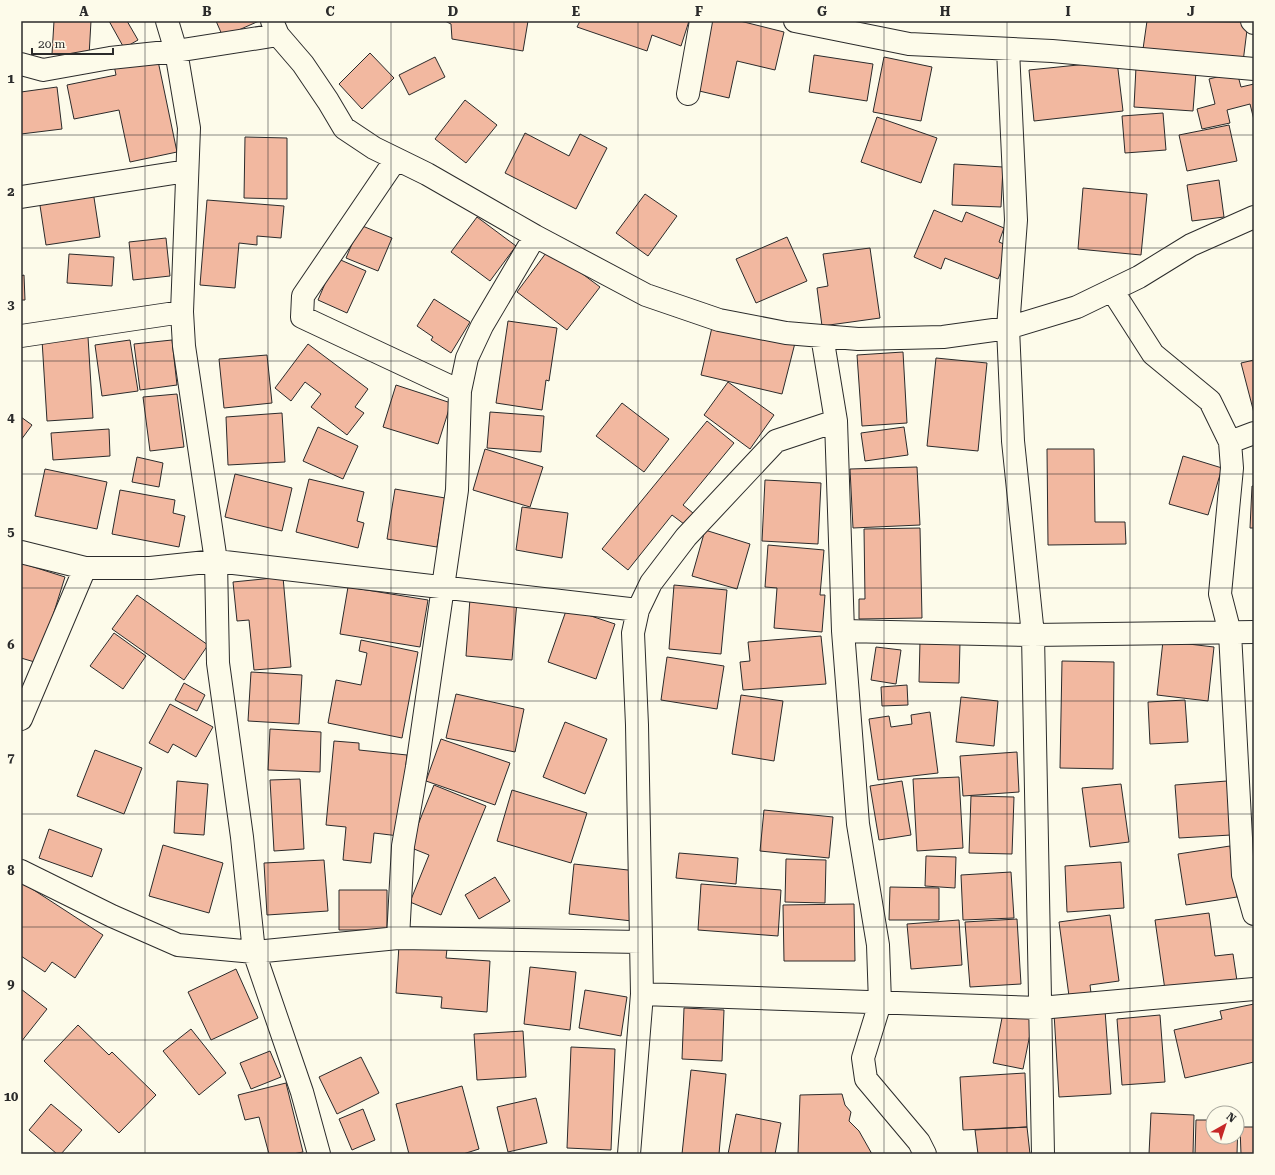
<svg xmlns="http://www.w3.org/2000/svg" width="1275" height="1175" viewBox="0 0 1275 1175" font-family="'Roboto Serif',serif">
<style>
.building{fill:#f2b8a0;stroke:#2b2b2b}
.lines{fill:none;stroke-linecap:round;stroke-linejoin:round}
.minor-casing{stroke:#2b2b2b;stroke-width:24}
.minor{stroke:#fdfbea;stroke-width:22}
.grid{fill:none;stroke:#2b2b2b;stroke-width:1;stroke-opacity:0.55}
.neatline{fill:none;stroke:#2b2b2b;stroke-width:1.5}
.grid-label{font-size:13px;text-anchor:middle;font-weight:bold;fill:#2b2b2b}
</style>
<rect width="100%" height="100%" fill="#fdfbea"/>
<path class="building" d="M54 21H91L89 56 52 54Z
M109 21H127L138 40 124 48Z
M216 21H259L223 37Z
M445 21H528L523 51 452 39 451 24Z
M580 21H689L681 46 652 35 647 51 577 27Z
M712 21H740L784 32 775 70 737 61 729 98 695 90Z
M1147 21 1248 22 1243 62 1143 49Z
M370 53 394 78 362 109 339 84Z
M814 55 873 64 867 101 809 92Z
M157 56 177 152 130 162 119 110 74 119 67 85 116 75 114 65Z
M435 57 445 77 409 95 399 75Z
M884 57 932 67 921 121 873 112Z
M1117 61 1123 111 1034 121 1029 70Z
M1136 67 1196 72 1193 111 1134 107Z
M1237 72 1241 87 1254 84V120L1250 104 1227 110 1230 123 1202 129 1197 109 1215 104 1209 79Z
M57 87 62 129 21 134V92Z
M465 100 497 125 466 163 435 139Z
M1163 113 1166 150 1125 153 1122 116Z
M877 117 937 138 921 183 861 162Z
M1229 125 1237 161 1187 171 1179 135Z
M525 133 569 156 580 134 607 148 576 209 505 173Z
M245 137 287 138V199L244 198Z
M954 164 1003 167 1001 207 952 205Z
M1219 180 1224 217 1192 221 1187 185Z
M1083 188 1147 194 1141 255 1078 249Z
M93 191 100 237 46 245 39 199Z
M645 194 677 216 648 256 616 233Z
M207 200 284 206 281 238 257 236V245L239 243 235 288 200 285Z
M934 210 962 222 966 212 1004 228 999 242 1011 247 998 279 945 258 941 269 914 257Z
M477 217 516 246 490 281 451 252Z
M360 225 392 238 378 271 346 258Z
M787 237 807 281 756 303 736 259Z
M166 238 170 276 133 280 129 242Z
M870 248 880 318 822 326 817 288 828 286 823 254Z
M549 249 600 287 567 330 517 292Z
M69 254 114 257 112 286 67 283Z
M336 258 366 271 347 313 318 300Z
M24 275 25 300H21V276Z
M434 299 470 322 451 353 431 340 433 337 417 326Z
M508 321 557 328 549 381 546 380 542 410 496 403Z
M713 323 795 343 782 394 701 375Z
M88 337 93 418 47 421 42 340Z
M130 340 138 391 102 396 95 345Z
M172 340 177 385 140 390 134 344Z
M308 344 368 389 355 407 364 413 347 435 311 407 321 394 305 382 291 401 275 388Z
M903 352 907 423 862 426 857 355Z
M267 355 272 403 224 408 219 359Z
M936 358 987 363 978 451 927 446Z
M1254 360V413L1241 363Z
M728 382 774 415 750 449 704 415Z
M396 385 451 403 438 444 383 427Z
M177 394 184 447 150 451 143 397Z
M622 403 669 439 644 472 596 436Z
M490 412 544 416 541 452 487 448Z
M282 413 285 462 228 465 226 417Z
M21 417 32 425 21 440Z
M707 421 734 443 683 505 693 513 684 524 672 515 628 570 602 549Z
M318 427 358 446 343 479 303 461Z
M904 427 908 455 865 461 861 433Z
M109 429 110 456 53 460 51 433Z
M485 449 543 467 530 507 473 490Z
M1047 449H1094L1095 522H1125L1126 544 1048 545Z
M1183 456 1222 468 1208 515 1169 504Z
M137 457 163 463 159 487 132 482Z
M917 467 920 525 853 528 850 469Z
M45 469 107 482 97 529 35 516Z
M235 474 292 488 282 531 225 517Z
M309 479 364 492 357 521 364 523 358 548 296 532Z
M765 480 821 483 818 544 762 541Z
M1252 486H1254V528H1250Z
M395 489 445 498 437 547 387 539Z
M120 490 175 500 173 513 185 516 179 547 112 534Z
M522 507 568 513 562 558 516 550Z
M920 528 922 618 859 619V599H865L864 529Z
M705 530 750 544 737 589 692 576Z
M768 545 824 550 820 595H825L822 632 774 628 777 588 765 587Z
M21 563 65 577 38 663 21 658Z
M283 577 291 667 254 670 249 620 237 621 233 582Z
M674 585 727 590 721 654 669 649Z
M348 587 428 600 420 647 340 634Z
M137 595 208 645 184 680 112 629Z
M470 598 517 601 512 660 466 656Z
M567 608 615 624 596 679 548 662Z
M114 633 146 656 123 689 90 666Z
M821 636 826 684 743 690 740 662 750 661 748 642Z
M361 640 418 652 402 738 328 723 336 680 361 685 367 653 359 651Z
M920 641 960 642 959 683 919 682Z
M1163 641 1214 647 1208 701 1157 695Z
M876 647 901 650 896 684 871 680Z
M667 657 724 666 717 709 661 700Z
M1062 661 1114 662 1113 769 1060 768Z
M251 672 302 675 299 724 248 721Z
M184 683 205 695 197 711 175 700Z
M907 685 908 705 882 706 881 687Z
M456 694 524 709 515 752 446 738Z
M741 695 783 701 774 761 732 754Z
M961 697 998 701 994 746 956 742Z
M1185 700 1188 742 1150 744 1148 702Z
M170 704 213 727 196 757 173 744 168 753 149 743Z
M930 712 938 773 878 780 869 719 889 716 891 727 912 724 911 715Z
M565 722 607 739 585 794 543 777Z
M270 729 321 732 320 772 268 770Z
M441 739 510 763 495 805 426 781Z
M334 741 359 743V750L407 755 399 836 374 833 371 863 343 860 346 827 326 825Z
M95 750 142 768 124 814 77 796Z
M1017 752 1019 792 963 796 960 756Z
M959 777 963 848 917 851 913 779Z
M300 779 304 849 274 851 270 780Z
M177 781 208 784 204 835 174 833Z
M902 781 911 835 879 840 870 786Z
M1227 781 1231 835 1179 838 1175 785Z
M1121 784 1129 842 1090 847 1082 788Z
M434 785 486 806 441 915 410 902 429 855 409 847Z
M512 790 587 813 571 863 497 841Z
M971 796 1014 797 1012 854 969 853Z
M764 810 833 817 829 858 760 851Z
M49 829 102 849 92 877 39 858Z
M163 845 223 863 209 913 149 896Z
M1230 846 1237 897 1186 905 1178 854Z
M679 853 738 858 736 884 676 878Z
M926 856 956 857 955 888 925 886Z
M786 859 826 860 825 903 785 902Z
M324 860 328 911 267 915 264 863Z
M1121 862 1124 908 1067 912 1065 866Z
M574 864 637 871 632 921 569 914Z
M1011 872 1014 918 963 920 961 875Z
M495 877 510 901 479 919 465 895Z
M23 883 103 935 75 978 52 962 45 972 21 956V886Z
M701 884 781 890 778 936 698 930Z
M890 887 939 888V920H889Z
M339 890H387V930H339Z
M854 904 855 961H784L783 905Z
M1209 913 1215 956 1233 954 1237 981 1165 990 1155 920Z
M1110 915 1119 981 1090 985 1091 993 1069 996 1059 922Z
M1017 919 1021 984 970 987 965 922Z
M959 920 962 965 911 969 907 924Z
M399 945 447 949 446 958 490 961 487 1012 441 1008 442 997 396 993Z
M530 967 576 972 570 1030 524 1024Z
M236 969 258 1018 211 1040 188 992Z
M21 989 47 1009 21 1042Z
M585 990 627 997 621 1036 579 1028Z
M1254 1004V1062L1185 1078 1174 1030 1222 1019 1220 1011Z
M684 1008 724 1010 722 1061 682 1059Z
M1105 1010 1111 1094 1059 1097 1054 1013Z
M1003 1013 1033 1019 1023 1069 993 1063Z
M1160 1015 1165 1082 1122 1085 1117 1019Z
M78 1025 109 1055 112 1052 156 1095 119 1133 44 1061Z
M191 1029 226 1073 199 1095 163 1051Z
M523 1031 526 1077 477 1080 474 1034Z
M571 1047 615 1049 611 1150 567 1148Z
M270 1051 281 1077 251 1089 240 1063Z
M361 1057 379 1093 337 1114 319 1077Z
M691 1070 726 1074 719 1154H682Z
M1025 1073 1027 1127 963 1130 960 1077Z
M286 1083 303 1152 293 1154H269L259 1117 245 1120 238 1095Z
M462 1086 479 1149 463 1154H409L396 1104Z
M842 1094 845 1105 851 1112 849 1121 859 1131 872 1154H798L800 1095Z
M536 1098 547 1143 508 1152 497 1107Z
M51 1104 82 1130 61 1154H57L29 1130Z
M363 1109 375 1140 352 1150 339 1119Z
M1151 1113 1194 1115 1193 1154H1149Z
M736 1114 781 1123 775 1154H728Z
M1196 1120H1213V1137H1237L1238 1121 1237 1154H1195Z
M1027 1127 1030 1154H978L975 1130Z
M1240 1127H1254V1154H1241Z"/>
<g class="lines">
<g class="minor-casing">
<path id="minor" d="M167 21 176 51 189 128 182 312 184 346 216 561 218 663 242 837 254 952 302 1092 319 1154
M272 21 278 35 303 64 328 101 344 128 374 148 427 174 535 236 646 295 719 320 786 333 858 339 943 337 1008 328 1077 307 1139 277 1191 245 1254 217
M795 21 909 44 1052 51 1254 69
M1252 21 1254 23
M1008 50 1016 220 1008 328 1013 441 1033 635 1043 1154
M21 64 43 70 110 58 176 51 278 35
M688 94 701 21
M396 159 303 296 302 317 460 391
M21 197 187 171
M1112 290 1153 354 1210 401 1230 442 1232 468 1220 594 1230 633 1243 875 1254 914
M21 336 182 312
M822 336 836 421 843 631 858 824 878 945 880 1003 863 1058 866 1079 919 1142 925 1154
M1230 442 1254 433
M21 552 85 568H150L216 561 638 610
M843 631 1033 635 1254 632
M21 719 85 568
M21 871 112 916 178 945 254 952 398 938 641 942
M398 938 403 846 417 767 457 490 460 391 467 358 482 326 535 236
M642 994 1040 1008 1254 989
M629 1154 642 994 637 725 633 633 638 610 651 583 686 537 776 441 836 421"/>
</g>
<use href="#minor" class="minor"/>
</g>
<path class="grid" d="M145 21V1154M268 21V1154M391 21V1154M514 21V1154M638 21V1154M761 21V1154M884 21V1154M1007 21V1154M1130 21V1154M21 135H1254M21 248H1254M21 361H1254M21 474H1254M21 588H1254M21 701H1254M21 814H1254M21 927H1254M21 1040H1254"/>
<rect width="1275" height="1175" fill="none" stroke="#fdfbea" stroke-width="44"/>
<g transform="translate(1225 1125) rotate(39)"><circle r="19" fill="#fdfbea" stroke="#a9a89e"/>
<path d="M0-3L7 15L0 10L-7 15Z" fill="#c62828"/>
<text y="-6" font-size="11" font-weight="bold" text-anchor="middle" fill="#2b2b2b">N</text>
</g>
<path d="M32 48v6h81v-6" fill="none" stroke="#2b2b2b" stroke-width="2"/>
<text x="38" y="48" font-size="12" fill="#2b2b2b" stroke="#fdfbea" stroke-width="3" paint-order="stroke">20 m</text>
<rect x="22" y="22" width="1231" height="1131" class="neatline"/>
<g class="grid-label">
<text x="84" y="16">A</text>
<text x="207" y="16">B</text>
<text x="330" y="16">C</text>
<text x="453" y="16">D</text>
<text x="576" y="16">E</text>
<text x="699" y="16">F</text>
<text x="822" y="16">G</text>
<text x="945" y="16">H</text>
<text x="1068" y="16">I</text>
<text x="1191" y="16">J</text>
<text x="11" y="83">1</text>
<text x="11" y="196">2</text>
<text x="11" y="309">3</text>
<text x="11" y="422">4</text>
<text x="11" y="536">5</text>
<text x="11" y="649">6</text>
<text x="11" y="762">7</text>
<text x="11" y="875">8</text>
<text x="11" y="988">9</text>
<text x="11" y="1101">10</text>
</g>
</svg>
